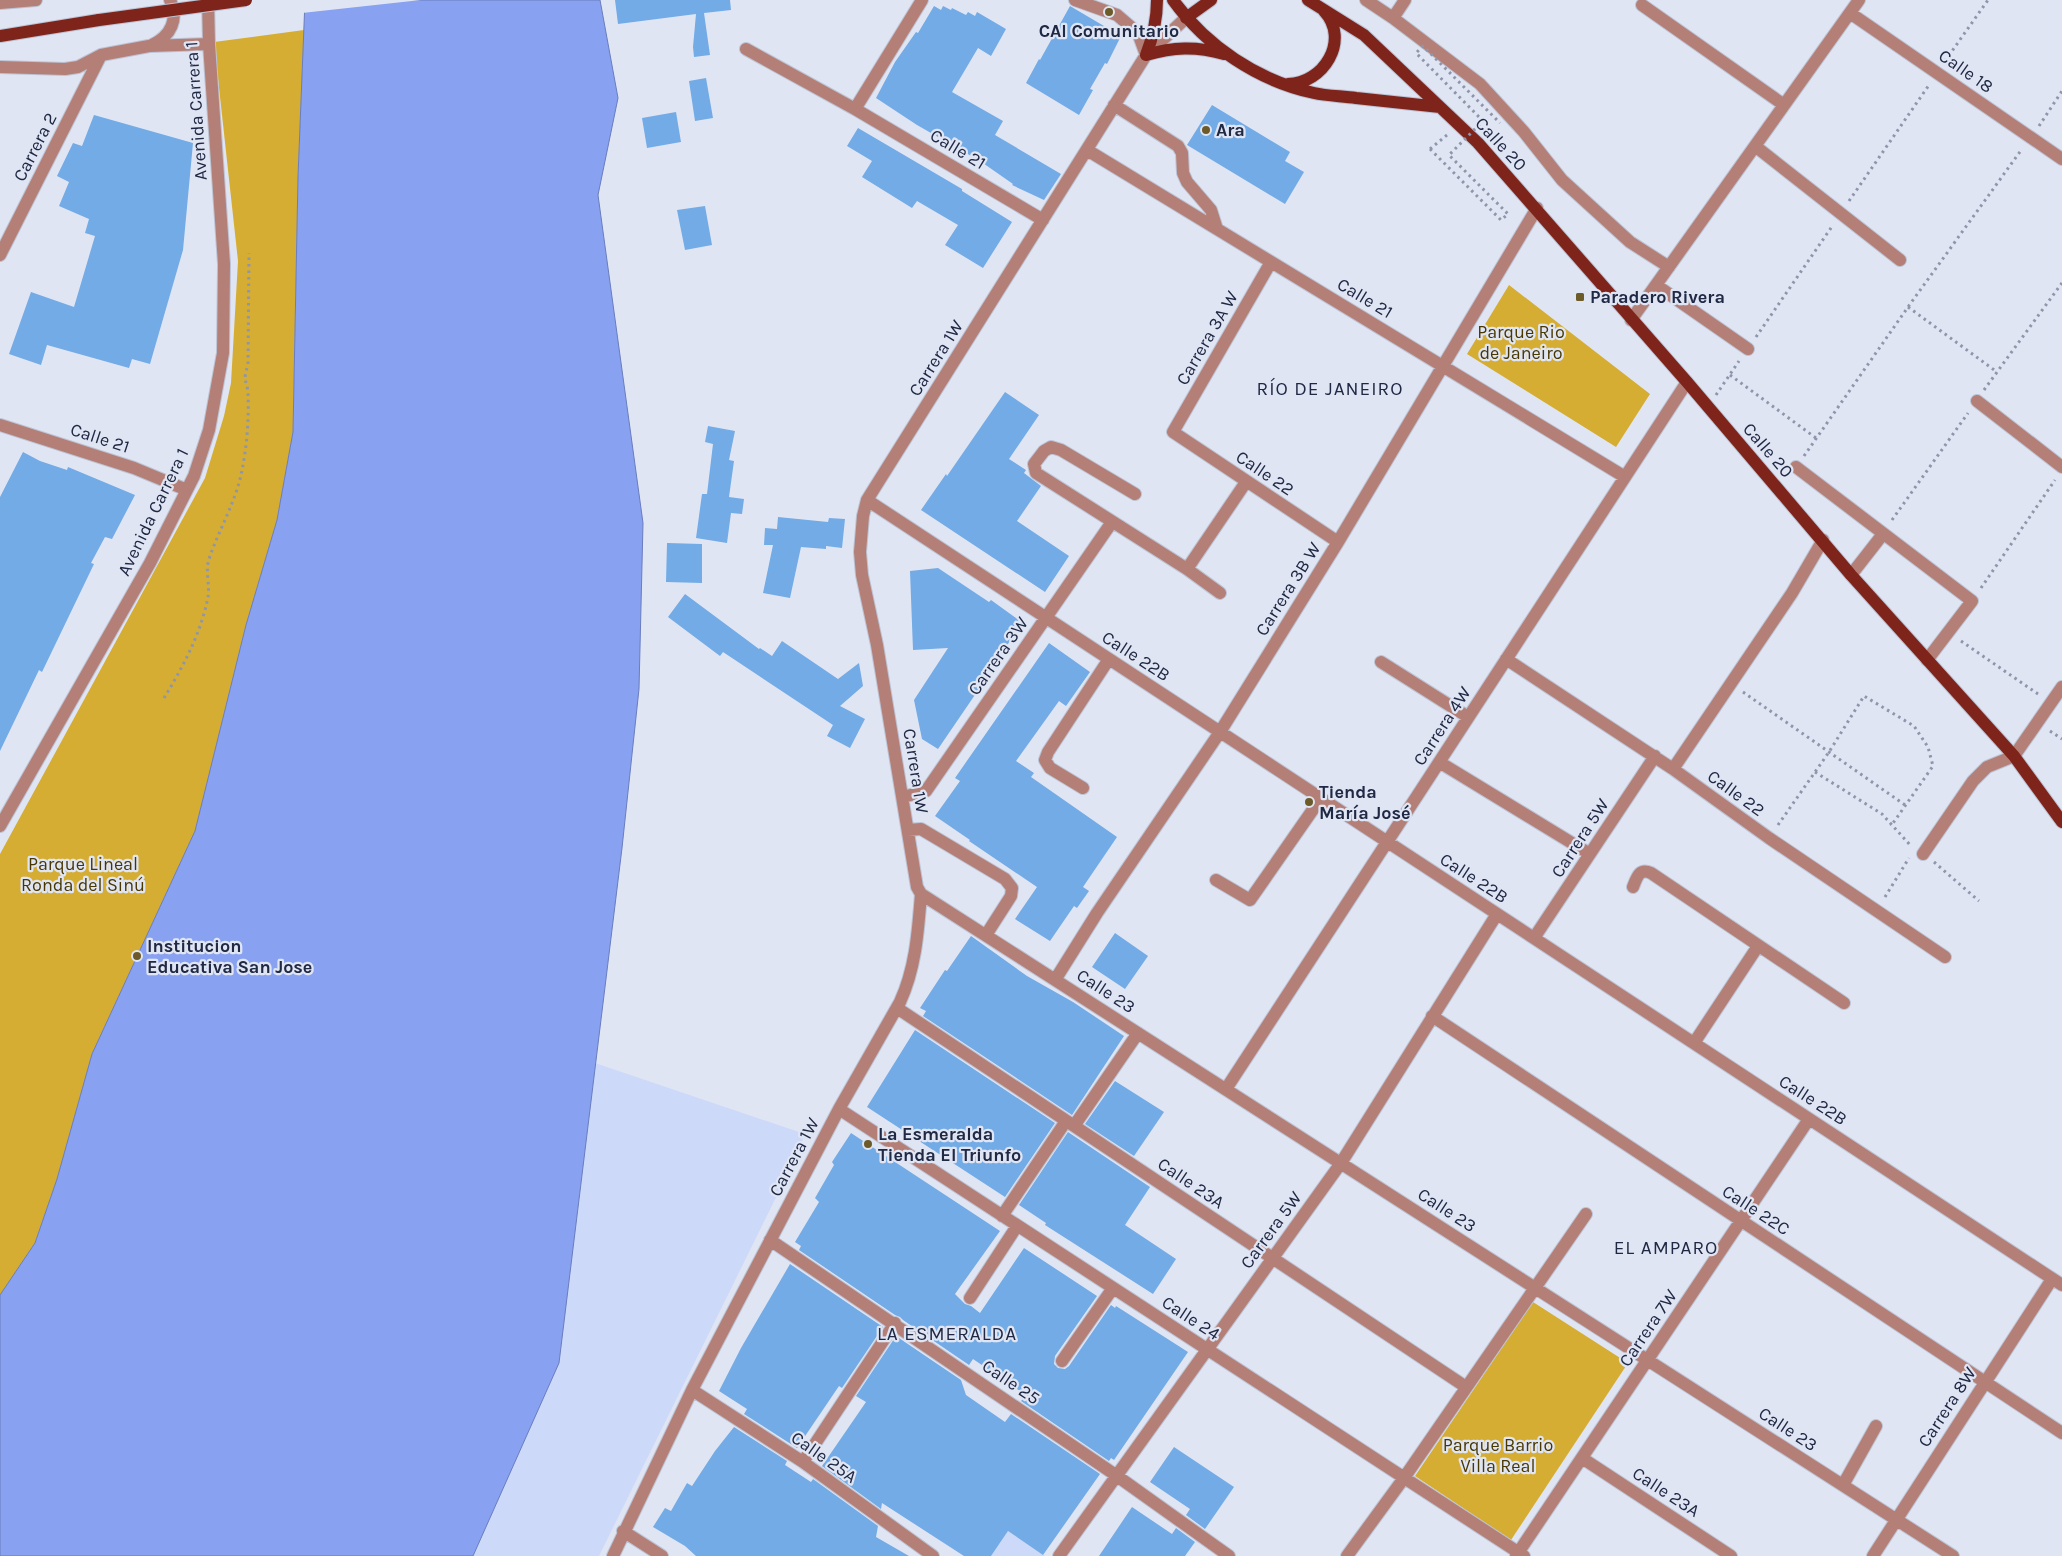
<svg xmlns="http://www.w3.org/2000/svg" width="2062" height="1556" viewBox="0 0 2062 1556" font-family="Karla,sans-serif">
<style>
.built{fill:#cdd9f9}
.green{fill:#d5ad33}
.water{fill:#88a1f1;stroke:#697dbd}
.pier{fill:#e0e5f4}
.building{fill:#72abe5}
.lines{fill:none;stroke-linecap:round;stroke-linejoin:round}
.minor-casing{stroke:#bdc3d4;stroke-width:14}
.major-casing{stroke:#bdc3d4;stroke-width:14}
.path{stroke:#8f95aa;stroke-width:3;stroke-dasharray:2.5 4;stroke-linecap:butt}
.minor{stroke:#b47f76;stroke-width:12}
.major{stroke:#7f241b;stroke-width:12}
.major-bridge-casing{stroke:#bdc3d4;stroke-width:14;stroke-linecap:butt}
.path-bridge{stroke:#8f95aa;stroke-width:3;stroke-dasharray:2.5 4;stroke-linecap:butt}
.major-bridge{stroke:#7f241b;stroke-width:12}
.poi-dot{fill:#6c5a28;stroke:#e0e5f4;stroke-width:2}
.labels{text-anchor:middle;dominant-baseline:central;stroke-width:4.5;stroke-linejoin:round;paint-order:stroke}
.poi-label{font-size:18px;font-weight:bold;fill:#202944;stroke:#e0e5f4;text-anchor:start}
.street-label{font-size:18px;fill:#202944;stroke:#e0e5f4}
.park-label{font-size:18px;fill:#483700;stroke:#e0e5f4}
.neighbourhood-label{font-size:19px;letter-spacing:1px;fill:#202944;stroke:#e0e5f4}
</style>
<rect width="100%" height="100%" fill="#e0e5f4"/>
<path class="built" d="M595 1063 805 1134 793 1163 599 1556H473L559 1363Z
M1008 1531 1045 1556H991Z"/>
<path class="green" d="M304 30 298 177 293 432 277 520 246 625 195 831 92 1054 57 1179 35 1243 0 1295V854L205 478 224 416 231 383 238 261 214 42Z
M1509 285 1650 394 1616 447 1467 354Z
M1533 1302 1628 1363 1511 1540 1415 1476Z"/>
<path class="water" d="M305 0H600L618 98 598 195 643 523 639 689 622 848 559 1363 473 1556H0V1295L35 1243 57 1179 92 1054 195 831 246 625 277 520 293 432 298 177Z"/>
<path class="pier" d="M303 0H421L302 13Z"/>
<path class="building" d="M615 0H730L731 10 704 13 710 55 694 57 693 47 696 14 618 24Z
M934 6 941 10 943 6 951 10 952 8 966 15 968 12 975 16 977 12 1006 29 991 56 978 48 952 92 1003 121 995 135 1061 174 1044 200 1012 185 1013 184 980 161 917 125 876 98 895 62 916 32 918 33Z
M1070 6 1121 36 1107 64 1105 63 1090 89 1093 90 1079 115 1026 83 1039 59 1040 60Z
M706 78 713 118 695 121 689 81Z
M1212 105 1290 152 1285 161 1304 172 1285 204 1187 145Z
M676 112 681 142 647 148 642 118Z
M94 115 193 143 183 250 150 364 132 359 129 368 47 345 41 365 9 354 31 292 74 307 95 236 85 233 89 219 59 206 69 182 57 176 73 143 82 146Z
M858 128 962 189V191L1012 222 983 268 945 245 958 225 917 201 912 208 862 177 872 161 847 146Z
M705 206 712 245 685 250 677 210Z
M1005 392 1039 415 1009 459 1026 470 1024 473 1041 486 1017 521 1069 556 1045 592 921 510 946 474 947 476Z
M708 426 735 431 729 460 734 461 729 497 744 499 742 514 731 513 727 543 696 538 702 494H707L713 444 705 442Z
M23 452 40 461 67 470 68 467 135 495 112 539 105 537 91 563 94 564 42 672 39 670 0 751V497Z
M778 517 828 522 829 518 845 519 842 548 826 546V549L801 547 790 598 763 593 773 545H764L765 528 777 529Z
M667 543 702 544V583L666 582Z
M938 568 989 602 991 600 1023 623 979 684 981 686 938 749 922 739 914 700 948 648 913 650 910 571Z
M685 594 759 649 760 648 772 656 782 641 838 679 859 663 863 686 840 706 865 719 850 748 827 736 833 725 723 652 720 656 668 617Z
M1049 643 1090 672 1066 706 1059 701 1016 761 1034 773 1031 777 1117 837 1083 887 1089 891 1077 908 1074 906 1050 941 1015 919 1037 887 969 841 970 840 935 816 960 781 955 778Z
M1115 933 1148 956 1125 989 1092 967Z
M971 936 1027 976 1073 1002 1124 1036 1072 1115 923 1016 926 1011 920 1008 945 970 947 971Z
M915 1030 1055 1123 1005 1197 867 1107Z
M1115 1081 1164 1112 1134 1156 1085 1124Z
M1068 1132 1150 1187 1125 1225 1176 1259 1153 1294 1045 1225 1046 1223 1019 1205Z
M851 1133 1000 1231 955 1294 965 1304 971 1306 980 1313 1024 1248 1097 1296 1055 1356 1054 1364 1058 1368 1065 1369 1069 1366 1111 1305 1115 1308 1116 1306 1188 1352 1114 1460 1111 1458 1109 1461 1021 1401 1026 1395 973 1359 969 1365 903 1320 900 1317 895 1315 799 1250 801 1246 795 1242 819 1202 815 1198 834 1165 832 1162Z
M790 1264 883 1327 842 1388 839 1386 797 1448 744 1414 747 1409 719 1391 741 1348Z
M896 1336 961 1380 966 1395 1005 1422 1011 1414 1100 1474 1043 1555 1008 1531 991 1556H964L882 1503 881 1509 822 1466 866 1402 856 1396Z
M734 1427 787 1461 785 1465 811 1482 813 1479 878 1526 876 1537 909 1556H696L685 1546 653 1527 665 1508 671 1511 687 1483 692 1486 715 1451Z
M1174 1447 1234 1487 1205 1529 1186 1515 1190 1509 1150 1482Z
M1132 1507 1172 1534 1176 1528 1195 1542 1185 1556H1099Z"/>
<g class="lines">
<g class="minor-casing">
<path id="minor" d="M1075 0 1117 15 1138 33 1146 55
M1366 0 1393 18 1480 84 1524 132 1562 180 1630 242 1669 267
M0 3 36 0
M1642 5 1784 105
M1850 13 2062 159
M1393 18 1405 0
M152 45C171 36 179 19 170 0
M746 49 855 109 1043 220
M0 67 65 69 78 67 101 55 149 46 209 44
M1114 105 1178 146 1182 153 1183 173 1187 182 1211 210 1217 229
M855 109 922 0
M1755 146 1900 260
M1087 150 1625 477
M0 255 101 55
M1271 262 1173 432 1338 542
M1656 285 1748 349
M1631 320 1859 0
M1977 401 2062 467
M0 425 134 468 187 490
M1796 467 1972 601 1927 660
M1135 494 1061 450 1051 447 1044 451 1034 464 1036 473 1187 569 1220 593
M867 500 2062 1285
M1187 569 1246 482
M1851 575 1883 534
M1506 659 1673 769 1769 838 1945 957
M1381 662 1468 717
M1439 762 1590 854
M1673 769 1792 593 1823 540
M1083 788 1050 768 1045 760 1048 752 1109 659
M903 797 926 791 1112 522
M0 826 150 563 194 476 209 430 223 353 224 264 209 44 208 0
M908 830 921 829 1005 879 1012 888 1011 896 986 935
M1923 854 1973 781 1987 767 2014 756 2062 687
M1216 880 1250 900 1321 798
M1633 887C1637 877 1639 868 1651 873L1844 1003
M921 894 1953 1556
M1534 938 1655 756
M1055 980 1097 913 1220 732 1338 542 1537 208
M897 1008 1466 1387
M1432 1016 2062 1433
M1694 1043 1758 946
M1226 1089 1687 382
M839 1109 1524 1556
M1074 1126 1138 1033
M1002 1216 1066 1121
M770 1240 1117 1476 1229 1556
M970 1298 1017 1226
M1062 1361 1113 1288
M692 1390 803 1462 933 1556
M1582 1458 1731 1556
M803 1462 895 1323
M1843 1485 1876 1426
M623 1531 662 1556
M613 1556 692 1390 839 1109 900 1002C916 967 918 931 921 894L917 887 877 645 862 575 860 552 863 516 867 500 1146 55 1186 18
M1059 1556 1341 1163 1497 914
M1347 1556 1404 1478 1586 1214
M1516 1556 1809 1119
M1873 1556 2052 1279"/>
</g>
<g class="major-casing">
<path id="major" d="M1173 0C1206 46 1258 81 1314 93 1327 96 1342 96 1356 98 1384 101 1412 104 1440 107
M1308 0 1364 35 1478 143 1687 382 1851 575 2014 756 2062 822
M1186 18 1211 0
M0 36 99 20
M1146 55C1173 47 1196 46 1224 54
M1146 55C1153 37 1157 20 1157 0
M1288 84C1323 84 1351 40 1324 11"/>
</g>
<path class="path" d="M1945 61 1988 0
M2039 126 2062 91
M1430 149 1447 135
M1849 201 1929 85
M1908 307 1997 372
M1756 337 1833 225
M1730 375 1816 438
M1984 390 2062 283
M1716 395 1739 361
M1804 456 1908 307 2022 149
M1892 520 1968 413
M1981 588 2055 480
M1961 641 2038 694
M1743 692 1905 805
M164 698C183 667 201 633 208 597 210 585 205 571 209 559 219 529 236 502 242 470 247 446 249 418 248 394 247 378 242 383 248 365L249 253
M2050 731 2062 739
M1815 772 1882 814 1911 846
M1778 825 1829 752 1864 696 1914 726 1928 747 1933 766 1891 826
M1934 862 1979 901
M1885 897 1909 858"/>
<use href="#minor" class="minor"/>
<use href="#major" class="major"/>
<g class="major-bridge-casing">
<path id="major-bridge" d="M99 20 246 0"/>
</g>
<path class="path-bridge" d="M1430 149 1501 220 1508 214 1449 155 1483 121 1416 53 1423 46 1500 123"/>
<use href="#major-bridge" class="major-bridge"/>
</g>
<g class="poi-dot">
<circle cx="1109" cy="12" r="5"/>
<circle cx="1206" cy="130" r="5"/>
<rect x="1575" y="292" width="10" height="10" rx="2.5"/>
<circle cx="1309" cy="802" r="5"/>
<circle cx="137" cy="956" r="5"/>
<circle cx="868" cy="1144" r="5"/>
</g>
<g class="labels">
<g class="poi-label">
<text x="1109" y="31" text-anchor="middle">CAI Comunitario</text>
<text x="1216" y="130">Ara</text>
<text x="1590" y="297">Paradero Rivera</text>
<text x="1319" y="792">Tienda<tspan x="1319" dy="21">María José</tspan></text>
<text x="147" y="946">Institucion<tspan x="147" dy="21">Educativa San Jose</tspan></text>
<text x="878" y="1134">La Esmeralda<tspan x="878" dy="21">Tienda El Triunfo</tspan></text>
</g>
<g class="street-label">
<text transform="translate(1966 71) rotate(35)">Calle 18</text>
<text transform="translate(196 111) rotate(-94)">Avenida Carrera 1</text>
<text transform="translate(1501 144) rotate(47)">Calle 20</text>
<text transform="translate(35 147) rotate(-63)">Carrera 2</text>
<text transform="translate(958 149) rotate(31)">Calle 21</text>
<text transform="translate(1365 298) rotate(31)">Calle 21</text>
<text transform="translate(1207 338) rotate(-60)">Carrera 3A W</text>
<text transform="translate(936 358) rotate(-58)">Carrera 1W</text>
<text transform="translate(100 438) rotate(18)">Calle 21</text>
<text transform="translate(1768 450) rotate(49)">Calle 20</text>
<text transform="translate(1265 473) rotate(34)">Calle 22</text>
<text transform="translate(153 512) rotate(-64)">Avenida Carrera 1</text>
<text transform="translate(1288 589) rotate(-58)">Carrera 3B W</text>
<text transform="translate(998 656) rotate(-55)">Carrera 3W</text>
<text transform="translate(1136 656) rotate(33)">Calle 22B</text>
<text transform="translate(1442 726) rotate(-57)">Carrera 4W</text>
<text transform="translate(916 771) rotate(81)">Carrera 1W</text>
<text transform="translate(1736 793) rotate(36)">Calle 22</text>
<text transform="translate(1580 838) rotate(-57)">Carrera 5W</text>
<text transform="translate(1474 878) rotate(33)">Calle 22B</text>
<text transform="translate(1106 991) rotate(33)">Calle 23</text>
<text transform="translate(1813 1100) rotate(33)">Calle 22B</text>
<text transform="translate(794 1157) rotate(-62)">Carrera 1W</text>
<text transform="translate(1191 1183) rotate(34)">Calle 23A</text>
<text transform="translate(1447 1210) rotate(33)">Calle 23</text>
<text transform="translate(1756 1210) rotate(33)">Calle 22C</text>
<text transform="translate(1271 1230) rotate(-54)">Carrera 5W</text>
<text transform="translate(1191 1318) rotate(33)">Calle 24</text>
<text transform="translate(1648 1328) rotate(-56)">Carrera 7W</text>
<text transform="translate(1011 1382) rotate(34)">Calle 25</text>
<text transform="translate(1947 1407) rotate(-57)">Carrera 8W</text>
<text transform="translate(1788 1429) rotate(33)">Calle 23</text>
<text transform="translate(824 1457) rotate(35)">Calle 25A</text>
<text transform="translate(1666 1492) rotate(33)">Calle 23A</text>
</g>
<g class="park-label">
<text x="1521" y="332">Parque Rio<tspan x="1521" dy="21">de Janeiro</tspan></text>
<text x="83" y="864">Parque Lineal<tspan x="83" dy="21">Ronda del Sinú</tspan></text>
<text x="1498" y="1445">Parque Barrio<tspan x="1498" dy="21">Villa Real</tspan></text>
</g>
<g class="neighbourhood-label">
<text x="1330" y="389">RÍO DE JANEIRO</text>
<text x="1666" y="1248">EL AMPARO</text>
<text x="947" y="1334">LA ESMERALDA</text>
</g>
</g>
</svg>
